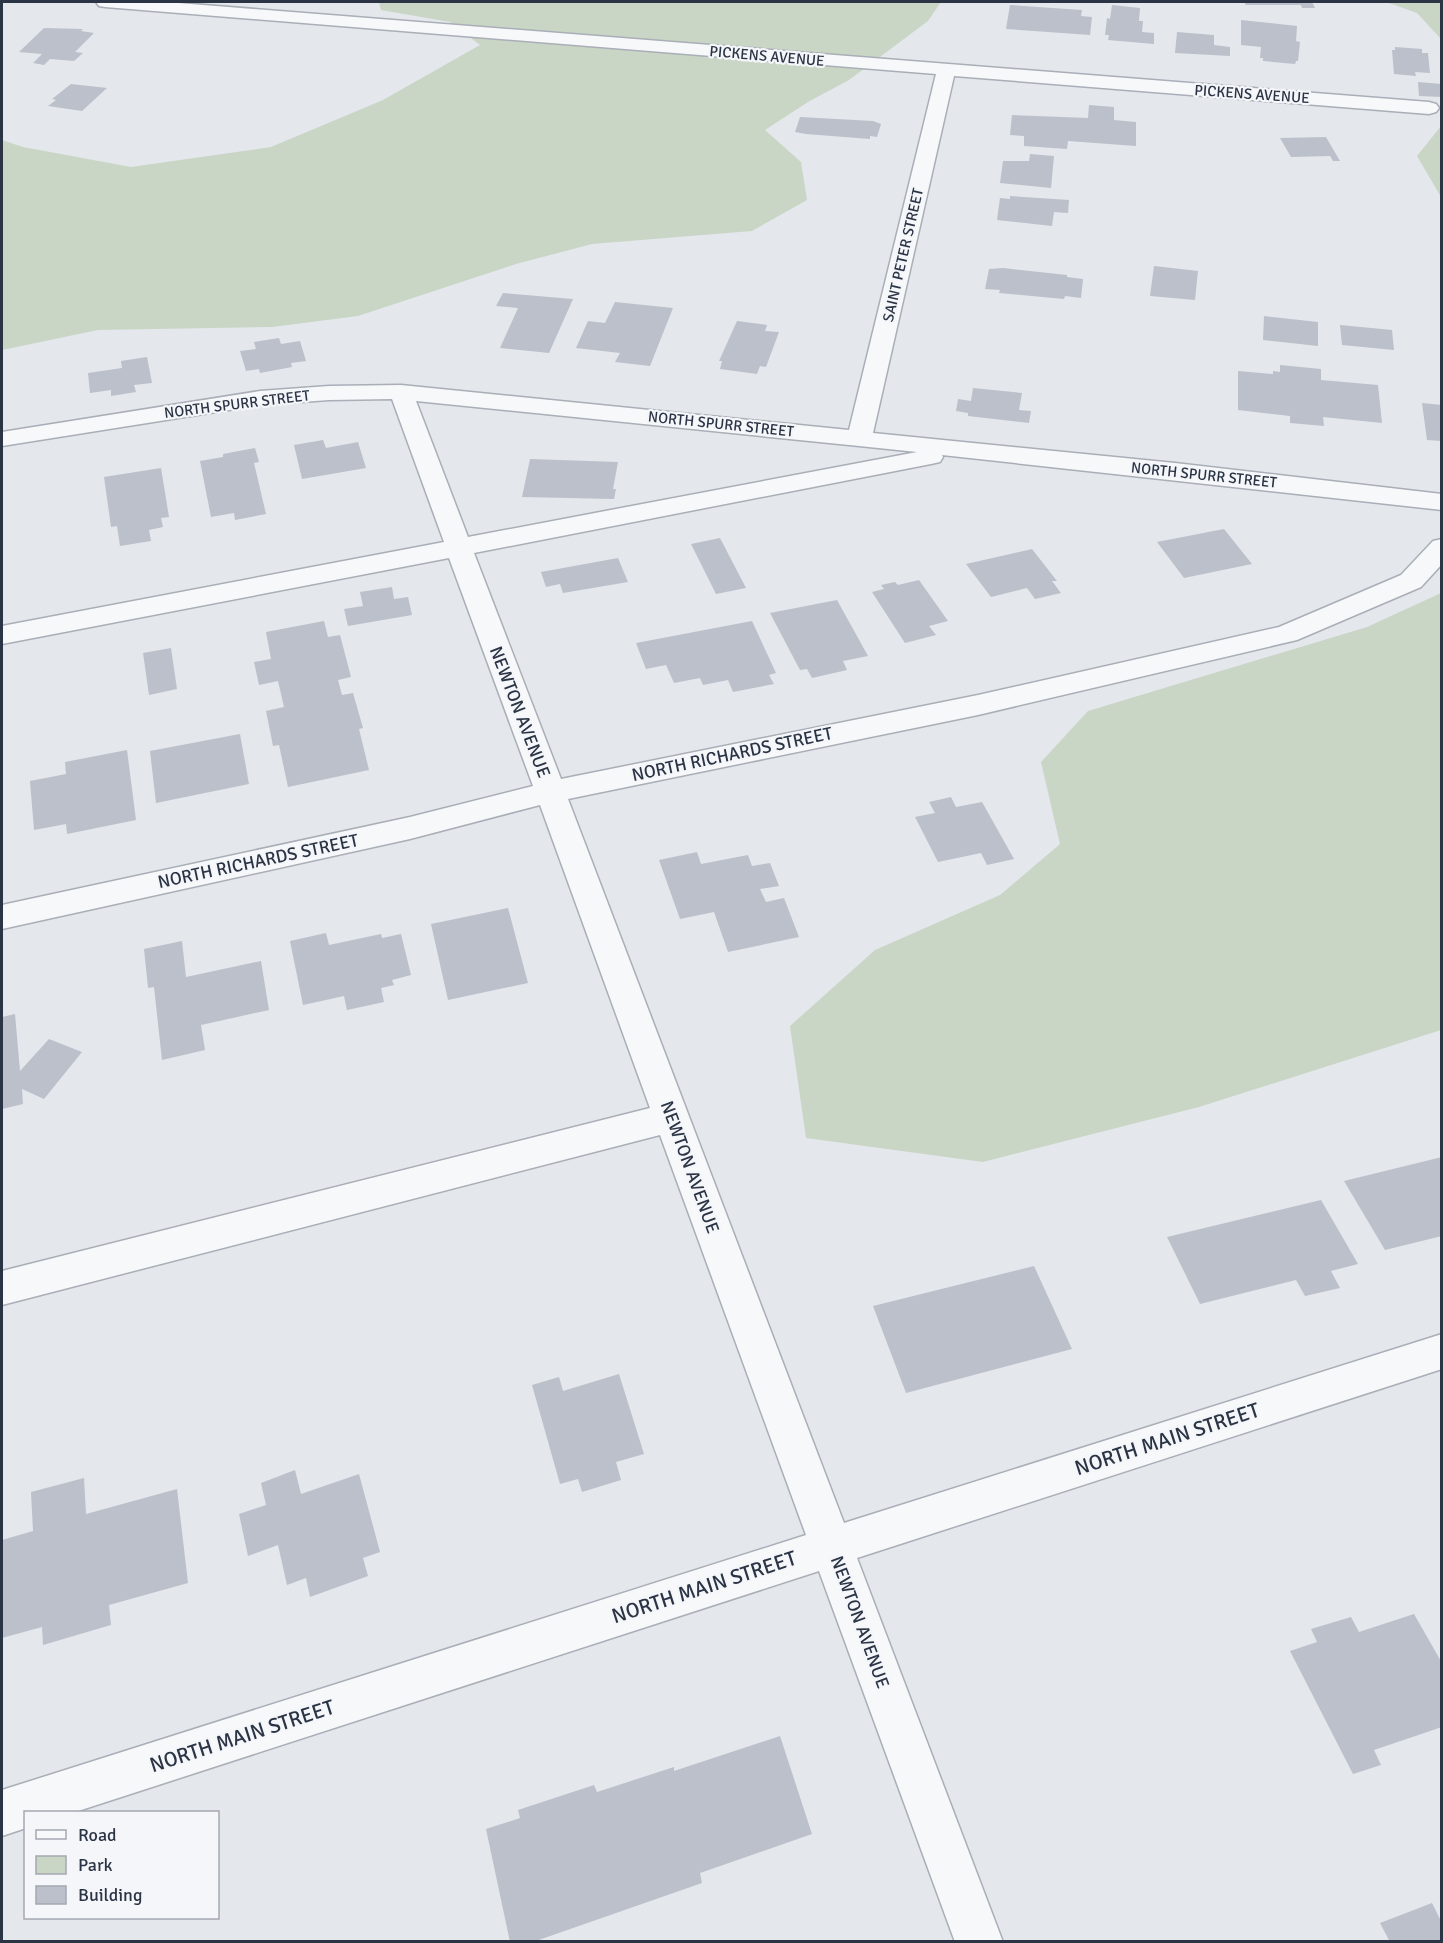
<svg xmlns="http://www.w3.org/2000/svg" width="1443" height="1943" viewBox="0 0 1443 1943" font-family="Signika,sans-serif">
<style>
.green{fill:#c9d6c5}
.building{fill:#bbc0ca}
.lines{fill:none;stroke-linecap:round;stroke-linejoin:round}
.minor-casing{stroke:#a9aeb7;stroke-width:3}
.minor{fill:#f7f8fa;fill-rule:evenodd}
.labels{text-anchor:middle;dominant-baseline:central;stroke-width:4.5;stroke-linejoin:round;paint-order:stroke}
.far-street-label{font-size:15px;fill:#2b3445;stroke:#f4f6f9}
.street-label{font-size:18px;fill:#2b3445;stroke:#f4f6f9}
.near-street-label{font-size:21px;fill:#2b3445;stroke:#f4f6f9}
</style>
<rect width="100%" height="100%" fill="#e4e7ec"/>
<path class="green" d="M379 2H941L928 21 849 80 808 102 765 130 801 162 807 200 752 231 592 244 516 264 358 316 272 327 98 330 2 350V140L23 147 131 167 271 147 383 100 480 45 450 22 381 10Z
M1386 2H1441V39L1417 13Z
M1441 126V197L1417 156Z
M1441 593V1030L1199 1107 983 1162 806 1138 790 1026 875 950 1000 895 1060 844 1041 762 1088 711 1367 627Z"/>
<path class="building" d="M1244 2H1312L1315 8H1302L1301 5H1246Z
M1010 5 1082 10 1081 16 1092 17 1090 35 1006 29Z
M1112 5 1140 8 1139 21H1143L1142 32 1154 33V44L1108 40 1109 35H1105L1107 18 1110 19Z
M1241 20 1297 26 1296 41 1300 42 1298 61H1296L1295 64 1263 61V58H1260L1261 47 1241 45Z
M44 28 83 29 81 31 94 33 75 52 83 53 74 61 50 59 44 65 33 63 42 54 19 52Z
M1177 32 1214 35V45L1230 47V56L1175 53Z
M1395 47 1422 49V53H1428L1430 73 1415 72 1416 76 1394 74 1392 50H1395Z
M1418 82 1442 84V97L1419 96Z
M71 84 107 88 82 111 48 106 56 100 52 99Z
M1089 105 1114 107V120L1136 122V146L1068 141 1067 149 1024 146V136L1010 135 1012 115 1088 118Z
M800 117 873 121 881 124 877 137 870 136V139L806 134 795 132Z
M1326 137 1340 161H1333L1330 156 1291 157 1280 138Z
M1030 154 1054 156 1051 188 1000 183 1003 161H1029Z
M1010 196 1069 200 1068 213 1054 212 1052 226 997 220 1000 198 1010 199Z
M1154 266 1198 271 1195 300 1150 296Z
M1003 268 1067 275V277L1083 279 1081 298 1065 296 1064 299 999 293 1000 290 985 289 989 269Z
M503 293 573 299 549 353 500 348 518 308 496 306Z
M615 302 673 308 650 366 615 362 620 353 576 348 588 321 605 323Z
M1264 316 1318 322V346L1263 340Z
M737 321 767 325 765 331 779 332 766 367 760 366 757 374 720 369 722 361H719Z
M1340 325 1392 330 1394 350 1342 345Z
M279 338 281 344 300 341 306 361 291 363 292 367 260 373 259 369 246 371 240 351 256 349 254 342Z
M147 357 152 383 134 385 136 392 111 396V390L90 393 88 373 122 368 121 361Z
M1280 365 1321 369V380L1378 385 1382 423 1323 417 1324 426 1290 423V416L1238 410V371L1273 374V371L1280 372Z
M973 388 1022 393 1019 410 1031 411 1029 423 968 416V413L956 411 958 399 971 401Z
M1422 403 1442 405V441L1427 440Z
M323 440 326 448 358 442 366 468 302 479 294 445Z
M255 448 259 462 254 463 266 514 235 520 234 513 211 517 200 461 223 457V454Z
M530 459 618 462 613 489H616L614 499 522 497Z
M161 468 169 517 161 518 163 527 149 530 151 541 120 546 117 526 111 527 104 477Z
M1224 529 1252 564 1184 578 1157 542Z
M720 538 746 588 716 594 691 544Z
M1032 549 1057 581H1052L1061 593 1035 599 1027 588 991 597 966 564Z
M618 558 628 582 563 593 560 584 546 587 541 572Z
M919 580 948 621 929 626 936 635 905 643 872 592 884 589 881 585 895 582 898 585Z
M392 587 394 599 408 597 412 615 348 626 344 609 363 606 360 592Z
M837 600 868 656 843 661 847 670 812 678 807 669 800 670 770 613Z
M324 621 328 637 340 635 351 677 338 680 342 695 353 693 363 728 359 729 369 770 288 787 279 745 273 746 266 711 284 707 278 681 259 685 254 662 271 659 266 632Z
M752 621 776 673 769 675 774 684 733 692 728 680 703 685 700 678 674 683 666 665 646 669 636 643Z
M171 648 177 689 149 695 143 653Z
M240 734 249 784 156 803 150 751Z
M127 750 136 820 67 834 66 824 34 830 30 781 66 774 65 762Z
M951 797 956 807 982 802 1014 859 987 865 981 853 938 862 915 817 935 813 929 802Z
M697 852 701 864 748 855 752 866 770 863 779 886 760 889 766 902 784 898 799 937 728 952 714 912 680 919 659 860Z
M508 908 528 983 448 1000 431 924Z
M326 933 329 945 381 934 382 938 401 934 411 975 392 980 394 985 381 988 384 1002 347 1010 344 996 303 1005 290 941Z
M182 941 186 977 261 961 269 1010 201 1025 205 1050 162 1060 154 987 148 988 144 949Z
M15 1014 20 1071 49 1039 82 1052 44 1099 22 1089 23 1104 2 1109V1017Z
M1442 1157V1236L1385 1250 1344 1181Z
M1321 1200 1358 1264 1331 1271 1340 1288 1305 1296 1296 1280 1200 1304 1167 1237Z
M1034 1266 1072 1349 906 1393 873 1306Z
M619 1374 644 1454 616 1462 621 1480 582 1492 578 1479 560 1484 532 1385 559 1377 563 1391Z
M295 1470 301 1494 359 1474 380 1552 363 1558 368 1576 310 1597 306 1578 287 1585 278 1545 248 1556 239 1514 266 1505 261 1483Z
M84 1478 86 1514 177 1489 188 1583 109 1605 111 1625 43 1645 42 1627 2 1638V1540L33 1531 31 1492Z
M1414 1614 1442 1663V1727L1374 1750 1381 1765 1353 1774 1290 1651 1317 1642 1311 1629 1351 1617 1359 1632Z
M780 1736 812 1834 700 1873 702 1883 533 1942H510L486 1829 520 1818 518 1810 594 1785 597 1792 674 1767V1771Z
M1432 1903 1442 1923V1942H1390L1380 1923Z"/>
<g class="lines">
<g class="minor-casing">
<path id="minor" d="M96 2H166L1429 102 1436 104 1439 108 1436 112 1429 114 954 76 873 433 1175 463 1442 494V510L942 455 943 457 940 462 931 464 474 553 561 779 978 695 1279 627 1401 575 1433 541 1442 539V564L1421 587 1297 640 978 715 568 799 844 1523 1442 1334V1369L857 1558 1003 1942H955L819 1571 75 1812H26V1828L2 1836V1790L806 1535 660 1135 2 1305V1271L650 1108 540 805 410 839 2 929V905L410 817 533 786 449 558 2 644V626L444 542 392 399 329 400 260 405 2 446V432L260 391 329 386 401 385 849 430 936 74 105 7 99 6ZM416 401 859 446 917 452 468 537Z"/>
</g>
<use href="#minor" class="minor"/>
</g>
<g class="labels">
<g class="far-street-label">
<text transform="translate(767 56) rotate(5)">PICKENS AVENUE</text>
<text transform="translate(1252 94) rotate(4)">PICKENS AVENUE</text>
<text transform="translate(903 255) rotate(-77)">SAINT PETER STREET</text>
<text transform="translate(237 404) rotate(-7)">NORTH SPURR STREET</text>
<text transform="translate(721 424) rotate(6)">NORTH SPURR STREET</text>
<text transform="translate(1204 475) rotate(6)">NORTH SPURR STREET</text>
</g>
<g class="street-label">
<text transform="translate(520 712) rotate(69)">NEWTON AVENUE</text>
<text transform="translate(732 754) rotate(-12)">NORTH RICHARDS STREET</text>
<text transform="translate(258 861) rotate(-12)">NORTH RICHARDS STREET</text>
<text transform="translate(690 1167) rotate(70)">NEWTON AVENUE</text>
<text transform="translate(860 1622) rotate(70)">NEWTON AVENUE</text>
</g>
<g class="near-street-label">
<text transform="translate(1167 1439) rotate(-18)">NORTH MAIN STREET</text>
<text transform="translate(704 1587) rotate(-18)">NORTH MAIN STREET</text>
<text transform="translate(242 1736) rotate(-18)">NORTH MAIN STREET</text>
</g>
</g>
<rect width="1443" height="1943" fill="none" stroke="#2b3445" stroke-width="6"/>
<rect x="24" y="1811" width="195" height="108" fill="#f4f6f9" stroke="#a4a8b1" stroke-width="1.5"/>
<rect x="36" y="1830" width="30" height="9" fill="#f7f8fa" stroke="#a4a8b1" stroke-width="1.5"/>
<text x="78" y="1841" font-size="18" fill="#2b3445">Road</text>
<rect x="36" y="1856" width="30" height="18" fill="#c9d6c5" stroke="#a4a8b1" stroke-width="1.5"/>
<text x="78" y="1871" font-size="18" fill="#2b3445">Park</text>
<rect x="36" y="1886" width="30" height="18" fill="#bbc0ca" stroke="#a4a8b1" stroke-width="1.5"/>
<text x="78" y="1901" font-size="18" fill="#2b3445">Building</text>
</svg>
